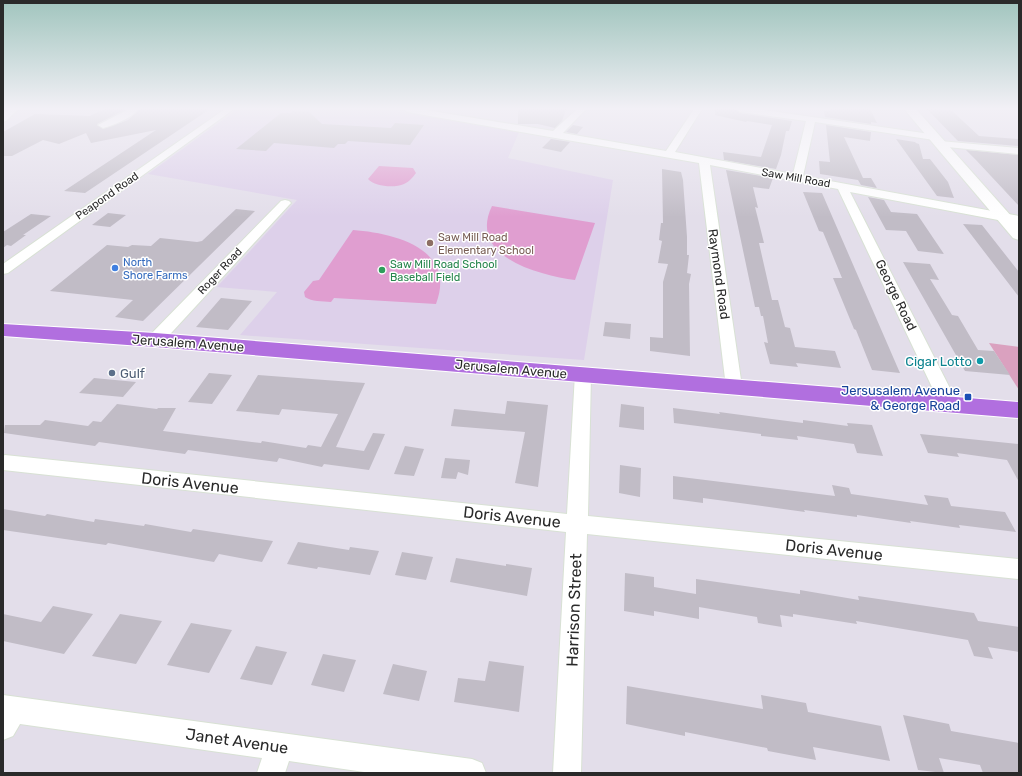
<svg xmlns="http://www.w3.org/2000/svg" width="1022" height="776" viewBox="0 0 1022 776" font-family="Rubik,sans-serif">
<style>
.education{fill:#ddd0ea}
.green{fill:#daa1bf}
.pitch{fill:#e09ed0}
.building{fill:#c1bcc6}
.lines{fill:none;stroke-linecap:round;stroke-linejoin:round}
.minor-casing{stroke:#d8e1d4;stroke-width:2}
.secondary-casing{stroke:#d8e1d4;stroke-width:2}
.primary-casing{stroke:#fff;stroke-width:2}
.minor{fill:#fff;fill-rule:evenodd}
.secondary{fill:#fff;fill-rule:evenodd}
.primary{fill:#b16fdf;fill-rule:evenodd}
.education-dot{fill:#8d6e63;stroke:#fff;stroke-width:1.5}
.shop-dot{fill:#3f7fe0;stroke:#fff;stroke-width:1.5}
.leisure-dot{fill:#2e9e5b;stroke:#fff;stroke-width:1.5}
.culture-dot{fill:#0f9aa8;stroke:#fff;stroke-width:1.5}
.service-dot{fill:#5c6f8a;stroke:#fff;stroke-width:1.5}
.transit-dot{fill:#1a4fb4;stroke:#fff;stroke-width:1.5}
.labels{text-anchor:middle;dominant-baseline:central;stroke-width:3;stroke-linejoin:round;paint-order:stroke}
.far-street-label{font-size:11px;fill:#2a2a2a;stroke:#fff}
.far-education-label{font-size:11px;fill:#785e54;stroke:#fff;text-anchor:start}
.far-shop-label{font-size:11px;fill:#366cbe;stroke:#fff;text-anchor:start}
.far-leisure-label{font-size:11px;fill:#27864d;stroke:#fff;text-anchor:start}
.street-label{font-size:13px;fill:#2a2a2a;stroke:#fff}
.culture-label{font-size:13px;fill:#0d838f;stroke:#fff;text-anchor:end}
.service-label{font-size:13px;fill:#4e5e75;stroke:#fff;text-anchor:start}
.transit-label{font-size:13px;fill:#164399;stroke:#fff;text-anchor:end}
.near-street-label{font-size:16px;fill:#2a2a2a;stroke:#fff}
</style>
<rect width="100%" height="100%" fill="#e3deea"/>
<path class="education" d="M238 109H382L519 132 508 158 613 180 584 360 240 335 277 292 217 287 297 200 148 174Z"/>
<path class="green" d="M989 343 1019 347V390Z"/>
<path class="pitch" d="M379 166 413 168 416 173C413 177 409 182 404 184 395 188 375 187 368 179Z
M492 206 595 223 575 280C540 275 467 257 492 206Z
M353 230C395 233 457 249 436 304L334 298 331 302C322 301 312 302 305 297L304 292 313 281 319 280Z"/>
<path class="building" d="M104 109H126L97 124 103 129 128 120 140 109H210L85 193 64 191 156 130 91 143 86 133 59 144 43 140 12 156H3V132L35 114 90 116Z
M518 109H566L562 121 555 128 538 124H518Z
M715 109H735L740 113 792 121 789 131H786L781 155 776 169 724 160 723 152 761 157 772 125 747 121 746 122 715 115Z
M830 109H870L877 123 871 122V124L825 117 824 111H830Z
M927 109 951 110 979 136 1019 139V146L958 141Z
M293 111 309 112 322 124 391 128 395 123 424 125 410 145 348 141 345 144H338L334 148 274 143 266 151 236 149 281 113H291Z
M573 125 583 127 577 134 566 132Z
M826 125 871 132 870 141 844 137 863 178H871L877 188 861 185 858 180 820 174 819 161 830 162Z
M551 139 570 142 561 152 542 148Z
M896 139 915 142 916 143 919 144 923 159H930L948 182 954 198 937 196Z
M966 150 1019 155V206L976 160Z
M662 169 681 172 683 180 687 237V255H689L687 273 691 274 689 284 690 356 650 351V337L663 338V282L668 264 658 263 662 241 659 240 661 223H663Z
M726 170 773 178 769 189 753 187 758 208 755 207 764 243H759L772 300H778L785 327 790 328 795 347 835 351 841 368 796 363 798 367 770 364 764 342 768 343 763 316H761L759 307H755Z
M803 192 822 193 900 373 872 370 856 330 854 329 833 278H842L823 232 819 231Z
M868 197 884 200 891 212 917 214 944 254 918 251 906 231 886 230Z
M236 209 255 211 143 321 115 317 133 300 50 291 107 245 128 247 132 245 151 246 160 238 197 242 202 241Z
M108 213 126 215 110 227 92 225Z
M31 214 51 216 23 235H26L11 246 7 245 3 248V232Z
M963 224 982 225 1019 272V297Z
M903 262 930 264 939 280 930 279 952 315 958 316 978 350 994 351 1010 375 965 371Z
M221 298 252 301 228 330 196 327Z
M605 322 631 324 630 339 603 336Z
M209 373 232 375 212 404 188 402Z
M258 375 365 383 336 447 364 451 373 433 385 434 369 470 324 464 322 467 279 458 277 462 188 450 185 454 99 442 95 446 4 433 5 425H40L45 420 88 426 93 421 101 422 117 404 157 409 158 408H176L163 431 261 443 262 441 306 448 308 445 321 447 338 414 282 409 279 415 236 411Z
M94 378 136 382 123 397 79 393Z
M507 401 548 405 538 487 515 483 525 432 451 426 454 409 505 414Z
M621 404 644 407V430L619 427Z
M673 408 720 414 719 412 803 423V420L848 426 847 423 872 425 883 456 857 453 854 444 797 436 798 440 761 436V434L674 423Z
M920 434 1019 444V482L1007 460 957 453 959 457 928 453Z
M405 446 424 449 414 476 394 474Z
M445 458 470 460 468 475 458 472 456 479 441 478Z
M620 465 641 468 640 497 619 493Z
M673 476 835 496 832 485 849 488 851 494 928 505 924 495 948 498 951 506 1005 512 1016 532 959 525 960 528 910 521 911 523 857 515V517L804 510 805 512 703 498V503L673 499Z
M3 509 45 516 47 514 94 522 95 519 144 526 145 524 191 532 193 529 273 541 262 562 219 554 214 562 108 543 106 545 3 530Z
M298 542 349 550 350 547 379 551 370 575 318 567 317 569 287 564Z
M402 552 433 557 426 580 395 575Z
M456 558 506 566V564L532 568 527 596 450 582Z
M625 573 654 577V587L696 594V579L800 594V590L859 600 858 596 974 613 978 621 1019 627V652L988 647 993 659 974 656 968 640 856 621 857 624 793 614V617L780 615 782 627 758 623 757 617 699 607V619L654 611V616L624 611Z
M53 606 93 614 64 654 3 641V614L41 622Z
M120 614 162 621 136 664 92 656Z
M191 623 232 630 209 673 167 665Z
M256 646 287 652 272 685 240 679Z
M323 654 356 660 344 692 311 685Z
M489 661 524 666 519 712 454 702 458 678 485 681Z
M393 664 427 671 419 701 383 694Z
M627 686 763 709 761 695 806 703 808 712 881 726 890 761 813 747 816 760 768 751 767 748 685 732V736L626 724Z
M903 715 949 724 951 731 1019 743V773H983L980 765 939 758 944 773 918 770Z"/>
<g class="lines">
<g class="minor-casing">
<path id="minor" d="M9 109H18L6 121 3 122V114Z
M129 109H139C131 118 115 125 103 128L98 125Z
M225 109H234L8 273 3 274V264Z
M403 109H420L553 131 577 109H586L563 133 666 151 694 109H702L675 152 793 174 806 121 740 112 736 109H756L937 135 939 137 934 140 815 122 803 176 1019 216V224L850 192 958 404 955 408 949 410 943 408 940 404 838 189 710 165 742 387 740 391 734 393 728 391 726 387 699 163 407 112Z
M940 141 1019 148V154L937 146 935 144Z
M285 200 289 201 291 203 289 205 161 344 155 345 149 344 147 340 149 336 281 201Z
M583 368 589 370 591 374 588 516 1019 559V579L587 534 581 773H553L566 532 3 470V456L5 455 567 514 575 374 577 370Z
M3 695 472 759 482 763 486 773H371L289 761 285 773H257L262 758 20 724 13 736 3 740Z"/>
</g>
<g class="secondary-casing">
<path id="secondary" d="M904 109H916L1019 225V240L1013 238Z"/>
</g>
<g class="primary-casing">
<path id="primary" d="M3 324 155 333 1019 402V418L155 347 3 336Z"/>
</g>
<use href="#minor" class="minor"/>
<use href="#secondary" class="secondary"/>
<use href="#primary" class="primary"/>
</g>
<linearGradient id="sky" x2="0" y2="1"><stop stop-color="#a1c5be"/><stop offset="0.5" stop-color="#f2f0f6"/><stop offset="1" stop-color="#f2f0f6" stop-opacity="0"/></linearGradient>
<rect width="1022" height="217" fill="url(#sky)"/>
<circle class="education-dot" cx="430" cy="243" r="4"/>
<circle class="shop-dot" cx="115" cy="268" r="4"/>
<circle class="leisure-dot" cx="382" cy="270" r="4"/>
<circle class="culture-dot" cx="980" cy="361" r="4"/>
<circle class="service-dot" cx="112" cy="373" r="4"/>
<rect class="transit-dot" x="964" y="393" width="8" height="8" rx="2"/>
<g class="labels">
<g class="far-street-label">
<text transform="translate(796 178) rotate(10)">Saw Mill Road</text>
<text transform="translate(107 196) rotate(-35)">Peapond Road</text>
<text transform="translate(220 271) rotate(-47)">Roger Road</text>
</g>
<g class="far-education-label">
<text x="438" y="237">Saw Mill Road<tspan x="438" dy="13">Elementary School</tspan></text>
</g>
<g class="far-shop-label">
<text x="123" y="262">North<tspan x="123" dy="13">Shore Farms</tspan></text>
</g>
<g class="far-leisure-label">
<text x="390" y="264">Saw Mill Road School<tspan x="390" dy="13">Baseball Field</tspan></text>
</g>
<g class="street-label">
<text transform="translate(719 274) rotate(82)">Raymond Road</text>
<text transform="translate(896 295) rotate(64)">George Road</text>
<text transform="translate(188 343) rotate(4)">Jerusalem Avenue</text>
<text transform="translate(511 369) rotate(5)">Jerusalem Avenue</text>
</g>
<g class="culture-label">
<text x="972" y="361">Cigar Lotto</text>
</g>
<g class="service-label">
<text x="120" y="373">Gulf</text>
</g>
<g class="transit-label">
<text x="960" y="390">Jersusalem Avenue<tspan x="960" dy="15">&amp; George Road</tspan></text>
</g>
<g class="near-street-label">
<text transform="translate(190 483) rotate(6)">Doris Avenue</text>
<text transform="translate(512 517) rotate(6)">Doris Avenue</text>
<text transform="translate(834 550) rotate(6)">Doris Avenue</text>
<text transform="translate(574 610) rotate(-88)">Harrison Street</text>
<text transform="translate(237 741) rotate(8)">Janet Avenue</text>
</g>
</g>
<rect width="1022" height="776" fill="none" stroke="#2a2a2a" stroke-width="8"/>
</svg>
